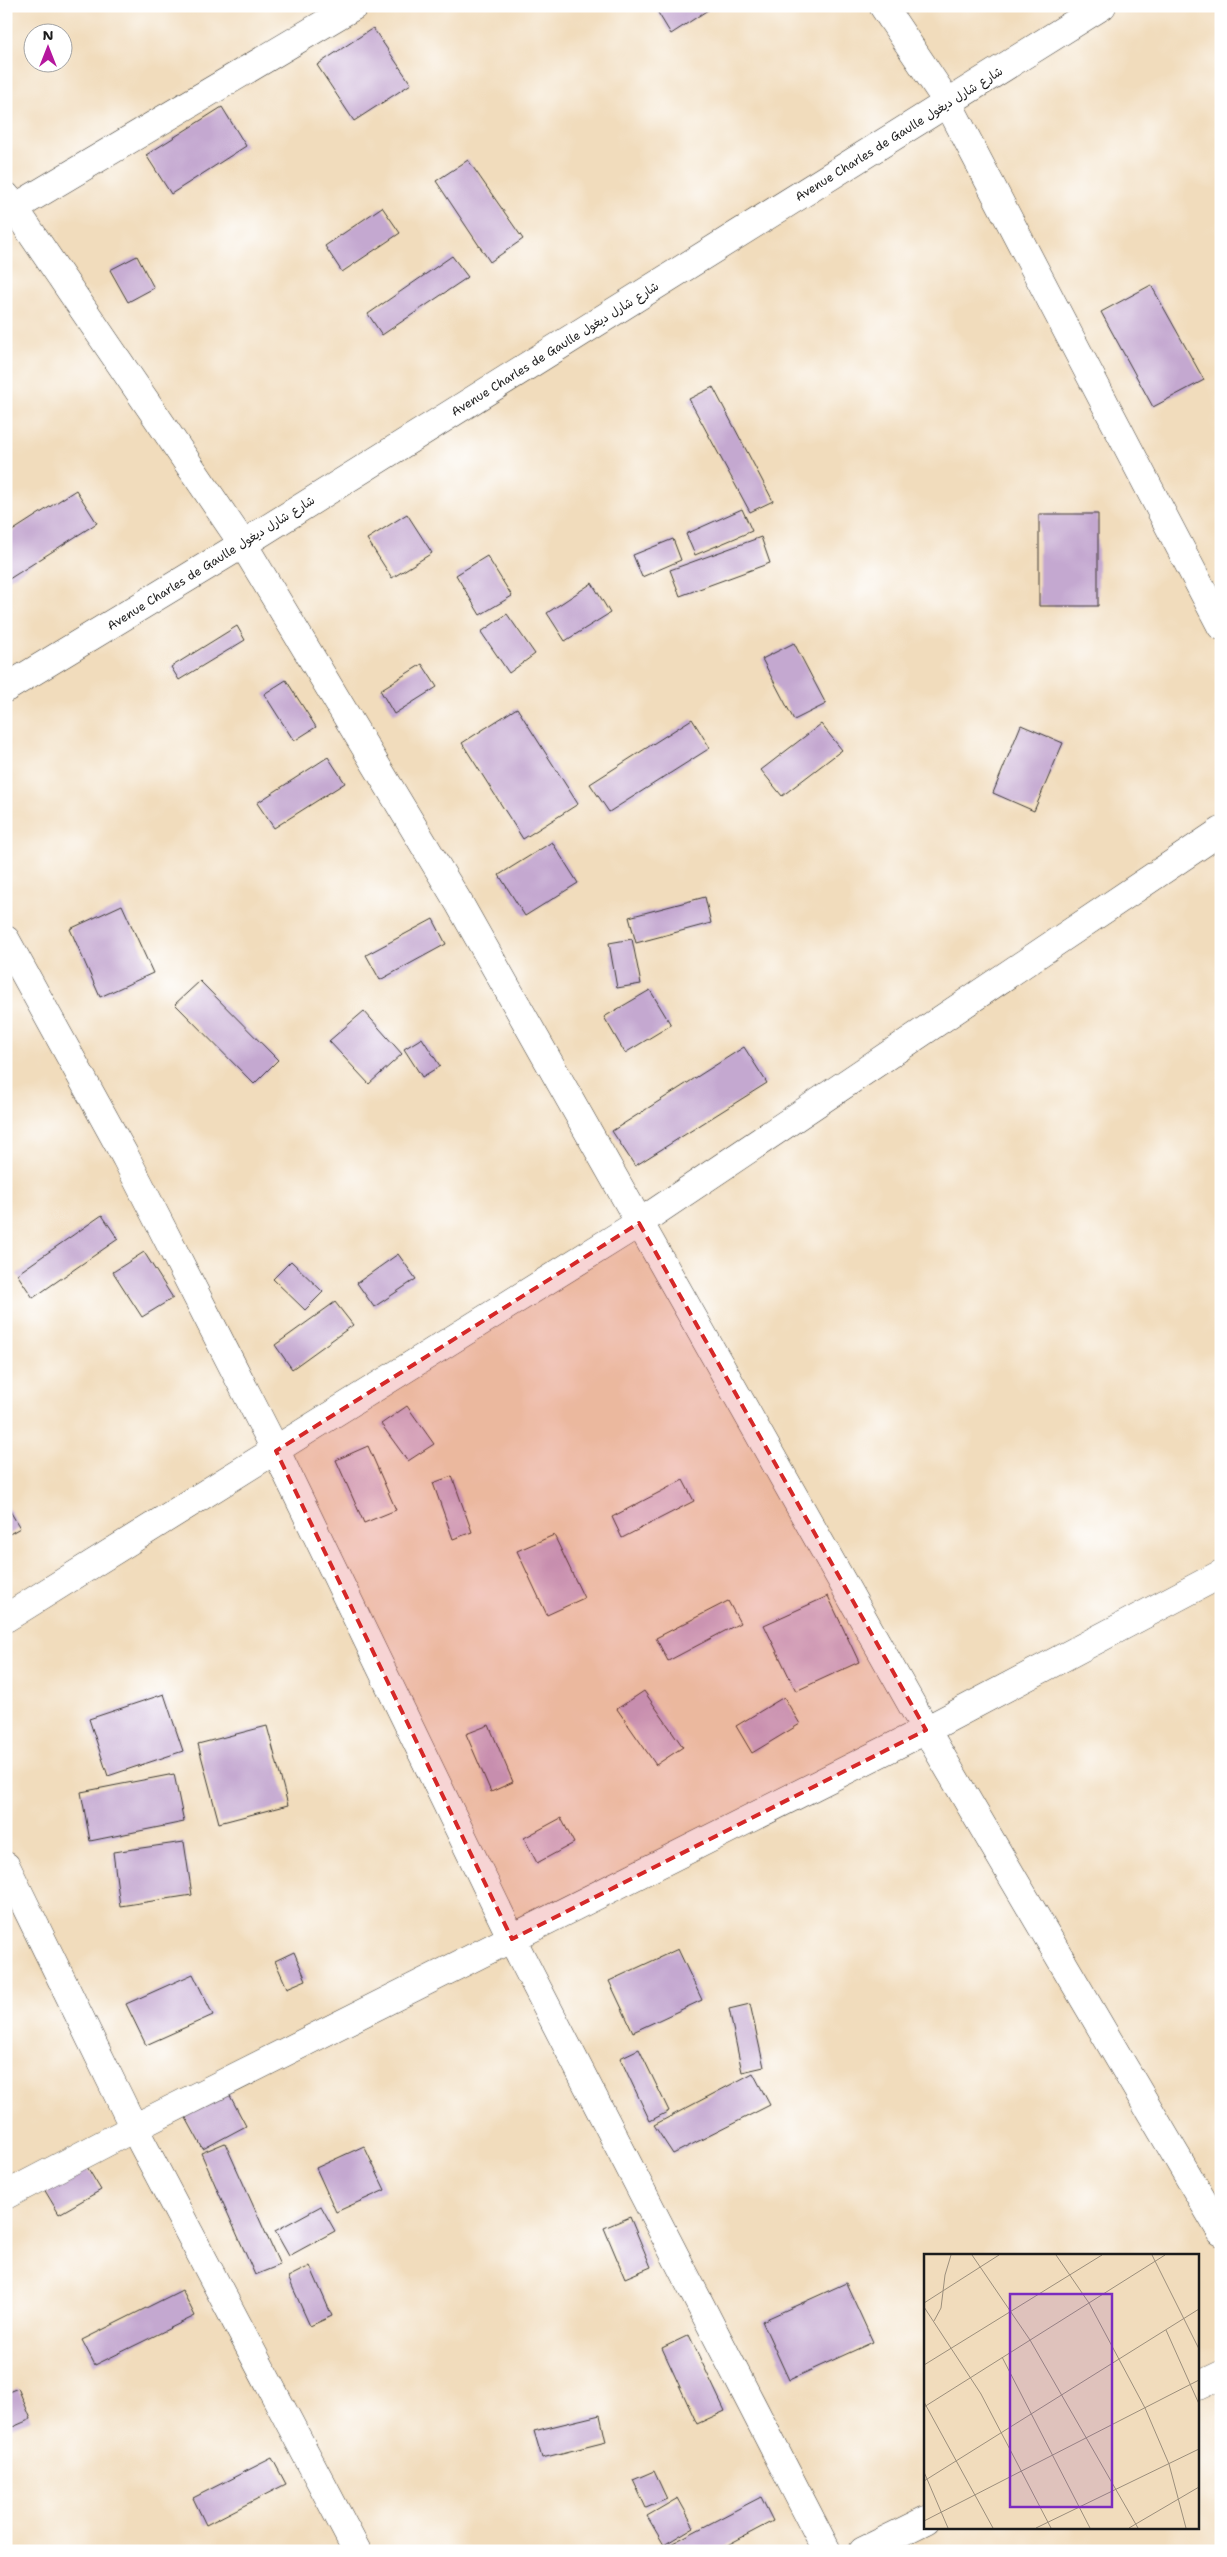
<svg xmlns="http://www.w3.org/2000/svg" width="1227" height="2557" viewBox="0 0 1227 2557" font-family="'Shantell Sans','Playpen Sans Arabic',sans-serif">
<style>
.building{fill:#c4a8d0}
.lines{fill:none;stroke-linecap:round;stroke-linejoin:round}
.minor-casing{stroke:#3c3934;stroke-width:29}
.minor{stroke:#fff;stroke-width:28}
.marked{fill:#d62828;fill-opacity:0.2;stroke:#d62828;stroke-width:4;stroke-dasharray:10 6;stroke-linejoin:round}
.labels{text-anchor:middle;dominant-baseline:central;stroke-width:5;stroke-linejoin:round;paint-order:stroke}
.street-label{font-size:12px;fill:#1c1c1c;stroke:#fff}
.inset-road{fill:none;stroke:#9c8f7c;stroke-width:1}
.view{fill:#7b2cbf;fill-opacity:0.15;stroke:#7b2cbf;stroke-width:2.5}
.inset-edge{fill:none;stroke:#1c1c1c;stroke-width:2.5}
</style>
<rect width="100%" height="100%" fill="#fff"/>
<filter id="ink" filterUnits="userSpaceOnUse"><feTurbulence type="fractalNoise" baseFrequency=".02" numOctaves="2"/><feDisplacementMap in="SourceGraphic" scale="10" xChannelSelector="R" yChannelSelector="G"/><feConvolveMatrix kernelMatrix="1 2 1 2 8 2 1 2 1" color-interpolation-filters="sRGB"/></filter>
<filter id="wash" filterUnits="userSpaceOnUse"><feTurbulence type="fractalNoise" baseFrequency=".0096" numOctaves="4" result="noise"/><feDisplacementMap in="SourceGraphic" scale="20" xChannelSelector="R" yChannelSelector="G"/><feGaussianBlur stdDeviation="1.12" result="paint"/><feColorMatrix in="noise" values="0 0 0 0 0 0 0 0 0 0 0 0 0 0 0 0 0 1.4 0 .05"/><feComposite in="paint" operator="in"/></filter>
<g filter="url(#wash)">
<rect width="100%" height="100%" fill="#f1dcbc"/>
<g id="blocks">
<path class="building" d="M654 6H714L671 34Z
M373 28 411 84 354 121 317 65Z
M222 107 246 146 171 194 146 155Z
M468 160 523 239 490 262 436 181Z
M382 207 400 233 342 272 325 246Z
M137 256 154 288 128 302 110 270Z
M452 256 468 277 382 335 368 314Z
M1151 285 1204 380 1153 407 1101 312Z
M713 387 773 501 750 512 689 399Z
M76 490 97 523 6 581V535Z
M742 509 752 531 695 555 686 534Z
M407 514 432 553 392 578 367 539Z
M1039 514H1098V606H1039Z
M761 537 770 563 680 596 670 570Z
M673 539 681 560 642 577 633 555Z
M487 556 512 596 480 615 456 575Z
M592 583 610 613 565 641 547 613Z
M507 614 535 654 509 673 481 632Z
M237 626 245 640 179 680 171 667Z
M794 643 826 704 794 720 762 659Z
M422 664 437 687 394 714 380 690Z
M286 680 316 727 294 741 264 694Z
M517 708 578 804 523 839 462 743Z
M692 719 710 748 609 812 590 784Z
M821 724 842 750 782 796 761 770Z
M1021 725 1063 743 1034 811 993 793Z
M328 757 345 783 274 828 257 803Z
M552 842 578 883 525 916 499 875Z
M705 897 711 923 636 943 629 917Z
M122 905 153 973 100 997 70 929Z
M433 919 446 944 380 980 366 955Z
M632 939 641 984 617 988 609 943Z
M200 981 278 1060 254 1084 175 1004Z
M650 990 671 1025 625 1053 604 1017Z
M364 1011 402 1054 369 1084 329 1041Z
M422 1038 440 1066 422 1077 404 1049Z
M744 1047 767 1083 635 1166 612 1131Z
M102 1215 118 1239 33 1298 17 1274Z
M144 1252 173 1298 142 1317 113 1272Z
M398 1254 416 1279 374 1307 357 1283Z
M291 1261 323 1292 305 1310 273 1279Z
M335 1302 353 1325 292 1369 275 1345Z
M407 1406 434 1444 408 1461 381 1424Z
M368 1446 396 1510 364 1523 336 1460Z
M452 1476 472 1532 453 1539 433 1483Z
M683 1480 694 1501 622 1538 612 1517Z
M6 1504 20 1528 6 1536Z
M554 1535 584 1598 547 1615 517 1551Z
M828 1596 859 1662 796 1691 764 1625Z
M728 1601 740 1623 668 1661 656 1638Z
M644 1691 683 1747 656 1765 617 1709Z
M164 1694 183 1751 108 1776 89 1719Z
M784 1697 800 1724 752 1753 736 1726Z
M489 1725 513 1782 491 1792 466 1734Z
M267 1726 288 1805 219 1823 198 1744Z
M174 1774 184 1822 90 1841 81 1792Z
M561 1818 574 1843 537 1863 524 1838Z
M184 1842 192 1895 120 1906 113 1852Z
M678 1949 702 2000 633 2032 609 1981Z
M294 1952 306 1980 287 1988 275 1961Z
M193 1974 213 2015 146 2045 126 2004Z
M750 2004 764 2067 742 2072 729 2009Z
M639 2049 669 2111 650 2121 620 2058Z
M753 2073 770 2105 673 2154 654 2125Z
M228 2092 246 2126 203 2149 185 2116Z
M225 2143 280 2265 255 2275 201 2153Z
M364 2146 385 2190 336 2212 316 2168Z
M86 2165 101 2190 59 2214 44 2189Z
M321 2206 335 2231 289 2256 275 2231Z
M630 2217 651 2267 625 2278 604 2228Z
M310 2266 332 2316 310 2326 288 2277Z
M846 2283 873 2342 789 2380 762 2321Z
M182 2290 195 2316 95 2365 82 2340Z
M689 2335 725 2411 697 2424 662 2348Z
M18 2388 31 2419 6 2430V2393Z
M600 2415 606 2442 542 2458 534 2431Z
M272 2458 286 2484 206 2525 193 2498Z
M654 2471 667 2499 646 2508 633 2480Z
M761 2497 773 2521 716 2551H667L665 2547Z
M678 2498 694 2527 664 2545 647 2516Z"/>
</g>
</g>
<g filter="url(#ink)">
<use href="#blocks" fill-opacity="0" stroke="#3c3934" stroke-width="1"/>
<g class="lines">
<g class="minor-casing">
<path id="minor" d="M883 6 948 103 1221 626
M6 196 243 544 459 903 926 1730 1221 2232
M6 213 354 6
M6 688 243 544 1102 6
M6 940 126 1158 276 1451 512 1939 827 2551
M6 1618 639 1223 1221 831
M6 1866 134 2128 357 2551
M6 2195 134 2128 926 1730 1221 1574
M1198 2386 1221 2375
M863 2551 926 2520"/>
</g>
<use href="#minor" class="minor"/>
</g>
</g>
<path class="marked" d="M639 1223 926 1730 512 1939 276 1451Z"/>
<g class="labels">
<g class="street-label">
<text transform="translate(899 134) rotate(-32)">Avenue Charles de Gaulle شارع شارل ديغول</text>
<text transform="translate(555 349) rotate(-32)">Avenue Charles de Gaulle شارع شارل ديغول</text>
<text transform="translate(211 563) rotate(-32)">Avenue Charles de Gaulle شارع شارل ديغول</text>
</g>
</g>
<g transform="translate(924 2254)">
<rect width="275" height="275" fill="#f1dcbc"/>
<path class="inset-road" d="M48 1 106 86 214 274M132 1 165 49 221 154 245 210 262 274M228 1 275 95M0 49 75 1M0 53 57 140 127 274M10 67 17 54 21 21 27 1M242 76 275 150M78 103 166 274M0 111 178 1M0 148 69 274M0 153 241 1M0 218 24 274M0 227 275 55M0 267 275 126M112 274 275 195M205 274 275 233"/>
<path class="view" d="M86 40H188V253H86Z"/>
<rect width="275" height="275" class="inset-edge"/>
</g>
<rect width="1227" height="2557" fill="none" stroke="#fff" stroke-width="25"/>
<g transform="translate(48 48)"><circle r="24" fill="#ffffff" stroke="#a4a4a4"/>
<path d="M0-4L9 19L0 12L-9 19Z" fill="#b5179e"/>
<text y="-8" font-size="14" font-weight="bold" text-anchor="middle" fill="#1c1c1c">N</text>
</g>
</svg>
